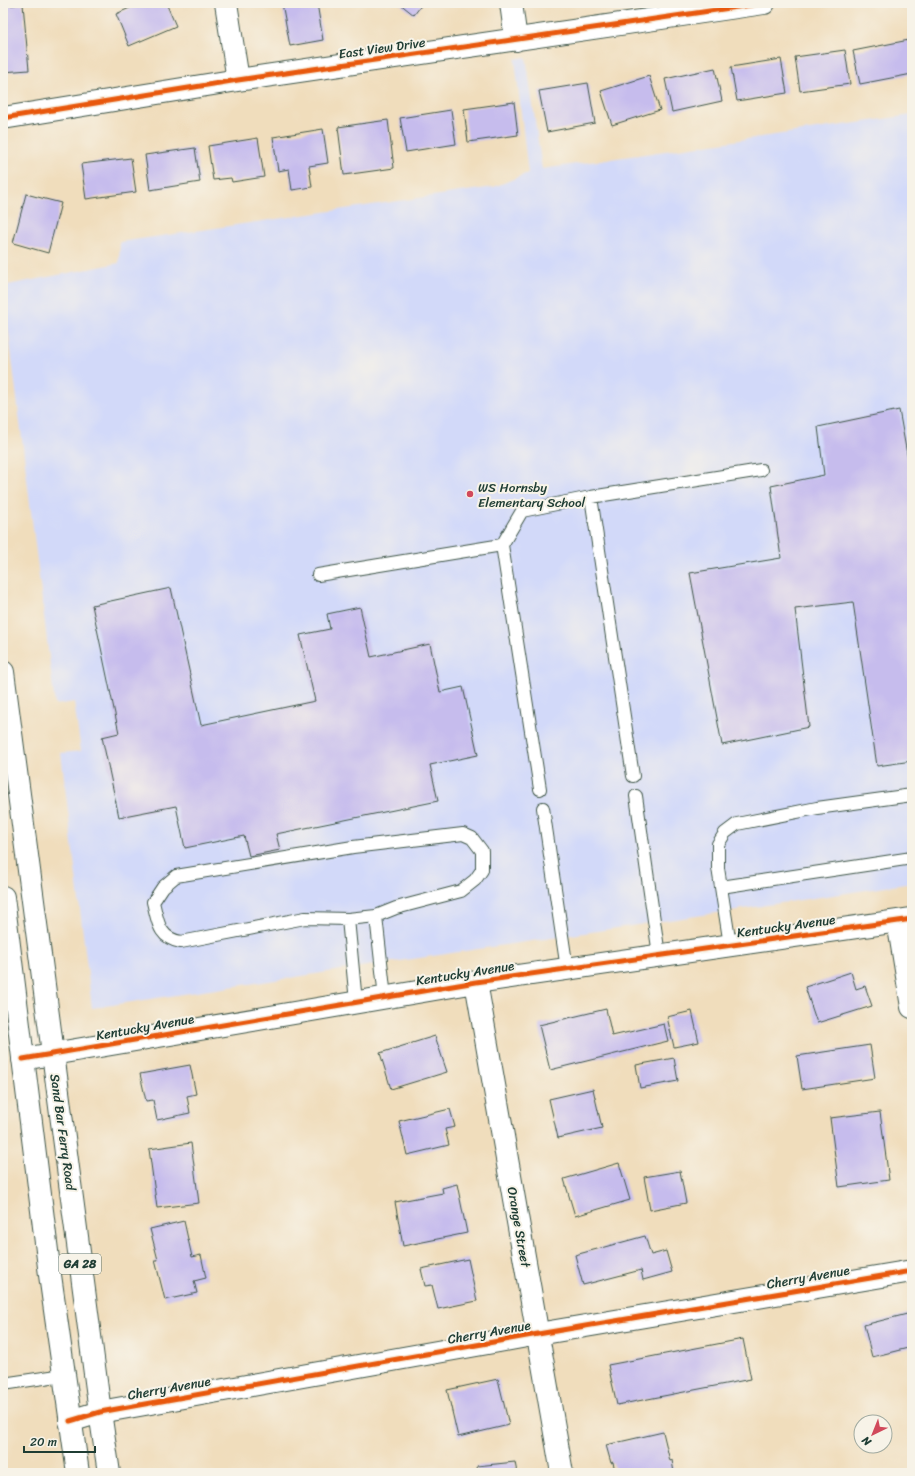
<svg xmlns="http://www.w3.org/2000/svg" width="915" height="1476" viewBox="0 0 915 1476" font-family="Sriracha,sans-serif">
<style>
.built{fill:#d2d9f9}
.building{fill:#c6bced}
.lines{fill:none;stroke-linecap:round;stroke-linejoin:round}
.lane-casing{stroke:#3e5548;stroke-width:14}
.street-casing{stroke:#3e5548;stroke-width:24}
.primary-casing{stroke:#3e5548;stroke-width:24}
.lane{stroke:#fff;stroke-width:12}
.street{stroke:#fff;stroke-width:22}
.primary{stroke:#fff;stroke-width:22}
.cycleway-casing{stroke:#f7f3e8;stroke-width:8}
.cycleway{stroke:#e8590c;stroke-width:5}
.poi-dot{fill:#d1495b;stroke:#f7f3e8;stroke-width:1.5}
.labels{text-anchor:middle;dominant-baseline:central;stroke-width:4;stroke-linejoin:round;paint-order:stroke}
.shield{fill:#f7f3e8;stroke:#60746a;stroke-width:1}
.shield-label{font-size:12px;font-weight:bold;fill:#1f3d34}
.street-label{font-size:13px;fill:#1f3d34;stroke:#f7f3e8}
.poi-label{font-size:13px;fill:#1f3d34;stroke:#f7f3e8;text-anchor:start}
</style>
<rect width="100%" height="100%" fill="#f7f3e8"/>
<filter id="ink" filterUnits="userSpaceOnUse"><feTurbulence type="fractalNoise" baseFrequency=".025" numOctaves="2"/><feDisplacementMap in="SourceGraphic" scale="8" xChannelSelector="R" yChannelSelector="G"/><feConvolveMatrix kernelMatrix="1 2 1 2 8 2 1 2 1" color-interpolation-filters="sRGB"/></filter>
<filter id="wash" filterUnits="userSpaceOnUse"><feTurbulence type="fractalNoise" baseFrequency=".012" numOctaves="4" result="noise"/><feDisplacementMap in="SourceGraphic" scale="16" xChannelSelector="R" yChannelSelector="G"/><feGaussianBlur stdDeviation="0.9" result="paint"/><feColorMatrix in="noise" values="0 0 0 0 0 0 0 0 0 0 0 0 0 0 0 0 0 1.4 0 .05"/><feComposite in="paint" operator="in"/></filter>
<g filter="url(#wash)">
<rect width="100%" height="100%" fill="#f0ddbc"/>
<path class="built" d="M526 57 542 169 912 115V883L92 1008 61 753 81 751 74 702 55 705 3 286 119 263 120 242 494 187 528 173 515 59Z"/>
<g id="blocks">
<path class="building" d="M141 3H166L176 26 129 46 116 14Z
M282 3H317L323 40 290 46Z
M399 3H423L414 15Z
M23 4 29 70 3 72V6Z
M909 40 912 56V74L860 84 853 51Z
M845 50 850 84 800 91 795 57Z
M781 59 787 93 737 101 731 67Z
M715 68 722 101 672 112 665 79Z
M649 76 660 110 612 125 601 91Z
M588 83 595 123 547 132 539 91Z
M514 102 518 135 468 142 464 109Z
M451 110 456 144 406 152 400 118Z
M388 120 394 168 344 175 338 127Z
M323 129 328 163 309 166 312 187 292 190 289 169 278 171 273 137Z
M258 138 264 177 232 182 231 178 213 180 208 146Z
M195 148 200 182 150 190 145 155Z
M131 158 136 192 86 199 81 164Z
M26 194 61 203 48 253 13 243Z
M899 410 912 482V761L877 766 853 602 795 609 809 727 722 745 690 573 781 558 771 486 824 475 818 427Z
M171 588 201 725 315 701 300 635 330 629 327 614 360 607 371 657 430 644 440 692 463 687 478 755 430 765 438 801 276 834 280 850 249 856 244 836 185 848 176 806 119 817 102 737 119 733 92 605Z
M851 972 856 989 865 986 872 1006 817 1023 805 987Z
M606 1009 612 1036 664 1024 668 1041 550 1070 539 1025Z
M692 1011 699 1042 674 1047 667 1017Z
M435 1036 447 1072 391 1089 380 1053Z
M870 1045 875 1078 802 1089 797 1056Z
M674 1058 678 1081 640 1088 636 1065Z
M190 1065 196 1094 187 1096 190 1113 157 1120 153 1100 146 1101 140 1074Z
M593 1089 602 1128 558 1138 549 1099Z
M450 1109 455 1127 445 1129 449 1145 407 1155 399 1121Z
M880 1112 889 1180 839 1187 830 1118Z
M191 1143 199 1203 157 1208 149 1149Z
M619 1163 630 1200 575 1216 564 1179Z
M680 1171 686 1203 650 1210 644 1177Z
M457 1184 467 1233 403 1246 395 1202 443 1193 442 1188Z
M184 1221 192 1257 201 1255 206 1278 194 1281 197 1293 165 1300 155 1260H158L150 1229Z
M645 1236 651 1255 666 1251 672 1272 643 1280 641 1270 583 1285 575 1255Z
M468 1259 477 1301 438 1309 432 1285 425 1286 421 1269Z
M911 1313 912 1347 872 1357 864 1325Z
M743 1339 751 1379 617 1405 608 1365Z
M498 1379 509 1425 458 1437 447 1390Z
M663 1432 670 1461 672 1460 674 1473H615L613 1462 611 1463 606 1445Z
M515 1462 517 1473H478L477 1466Z"/>
</g>
</g>
<g filter="url(#ink)">
<use href="#blocks" fill-opacity="0" stroke="#3e5548" stroke-width="1"/>
<g class="lines">
<g class="lane-casing">
<path id="lane" d="M591 497 633 776
M318 575 502 545
M540 789 502 545 522 511 591 497 761 470
M636 796 659 955
M543 808 567 969
M463 834 472 838 482 851V870L475 880 461 891 396 908 376 916 348 919 305 918 181 942C158 938 158 921 153 902L163 887 176 876 353 847Z
M721 887 912 858
M376 916 385 998
M348 919 356 1002
M730 945 718 868V844L725 833 737 824 817 808 912 795
M3 1384 64 1375"/>
</g>
<g class="street-casing">
<path id="street" d="M226 3 238 80
M511 3 516 40
M3 118 238 80 764 3
M898 921 912 1007
M476 982 562 1473
M23 1059 476 982 912 919
M70 1421 100 1412 538 1334 912 1271"/>
</g>
<g class="primary-casing">
<path id="primary" d="M3 672 100 1412 109 1473
M3 897 50 1275 78 1473"/>
</g>
<use href="#lane" class="lane"/>
<use href="#street" class="street"/>
<use href="#primary" class="primary"/>
<g class="cycleway-casing">
<path id="cycleway" d="M3 118 238 80 764 3
M23 1059 476 982 912 919
M70 1421 100 1412 538 1334 912 1271"/>
</g>
<use href="#cycleway" class="cycleway"/>
</g>
</g>
<circle class="poi-dot" cx="470" cy="494" r="4"/>
<g class="labels">
<rect class="shield" x="59" y="1254" width="42" height="20" rx="3"/>
<g class="shield-label">
<text x="80" y="1264">GA 28</text>
</g>
<g class="street-label">
<text transform="translate(382 48) rotate(-8)">East View Drive</text>
<text transform="translate(786 926) rotate(-8)">Kentucky Avenue</text>
<text transform="translate(465 973) rotate(-9)">Kentucky Avenue</text>
<text transform="translate(145 1027) rotate(-10)">Kentucky Avenue</text>
<text transform="translate(63 1132) rotate(82)">Sand Bar Ferry Road</text>
<text transform="translate(519 1227) rotate(80)">Orange Street</text>
<text transform="translate(808 1277) rotate(-10)">Cherry Avenue</text>
<text transform="translate(489 1332) rotate(-10)">Cherry Avenue</text>
<text transform="translate(169 1388) rotate(-10)">Cherry Avenue</text>
</g>
<g class="poi-label">
<text x="478" y="487">WS Hornsby<tspan x="478" dy="15">Elementary School</tspan></text>
</g>
</g>
<rect width="915" height="1476" fill="none" stroke="#f7f3e8" stroke-width="16"/>
<g transform="translate(873 1434) rotate(223)"><circle r="19" fill="#f7f3e8" stroke="#a1aaa0"/>
<path d="M0-3L7 15L0 10L-7 15Z" fill="#d1495b"/>
<text y="-6" font-size="11" font-weight="bold" text-anchor="middle" fill="#1f3d34">N</text>
</g>
<path d="M24 1446v6h71v-6" fill="none" stroke="#1f3d34" stroke-width="2"/>
<text x="30" y="1446" font-size="12" fill="#1f3d34" stroke="#f7f3e8" stroke-width="3" paint-order="stroke">20 m</text>
</svg>
